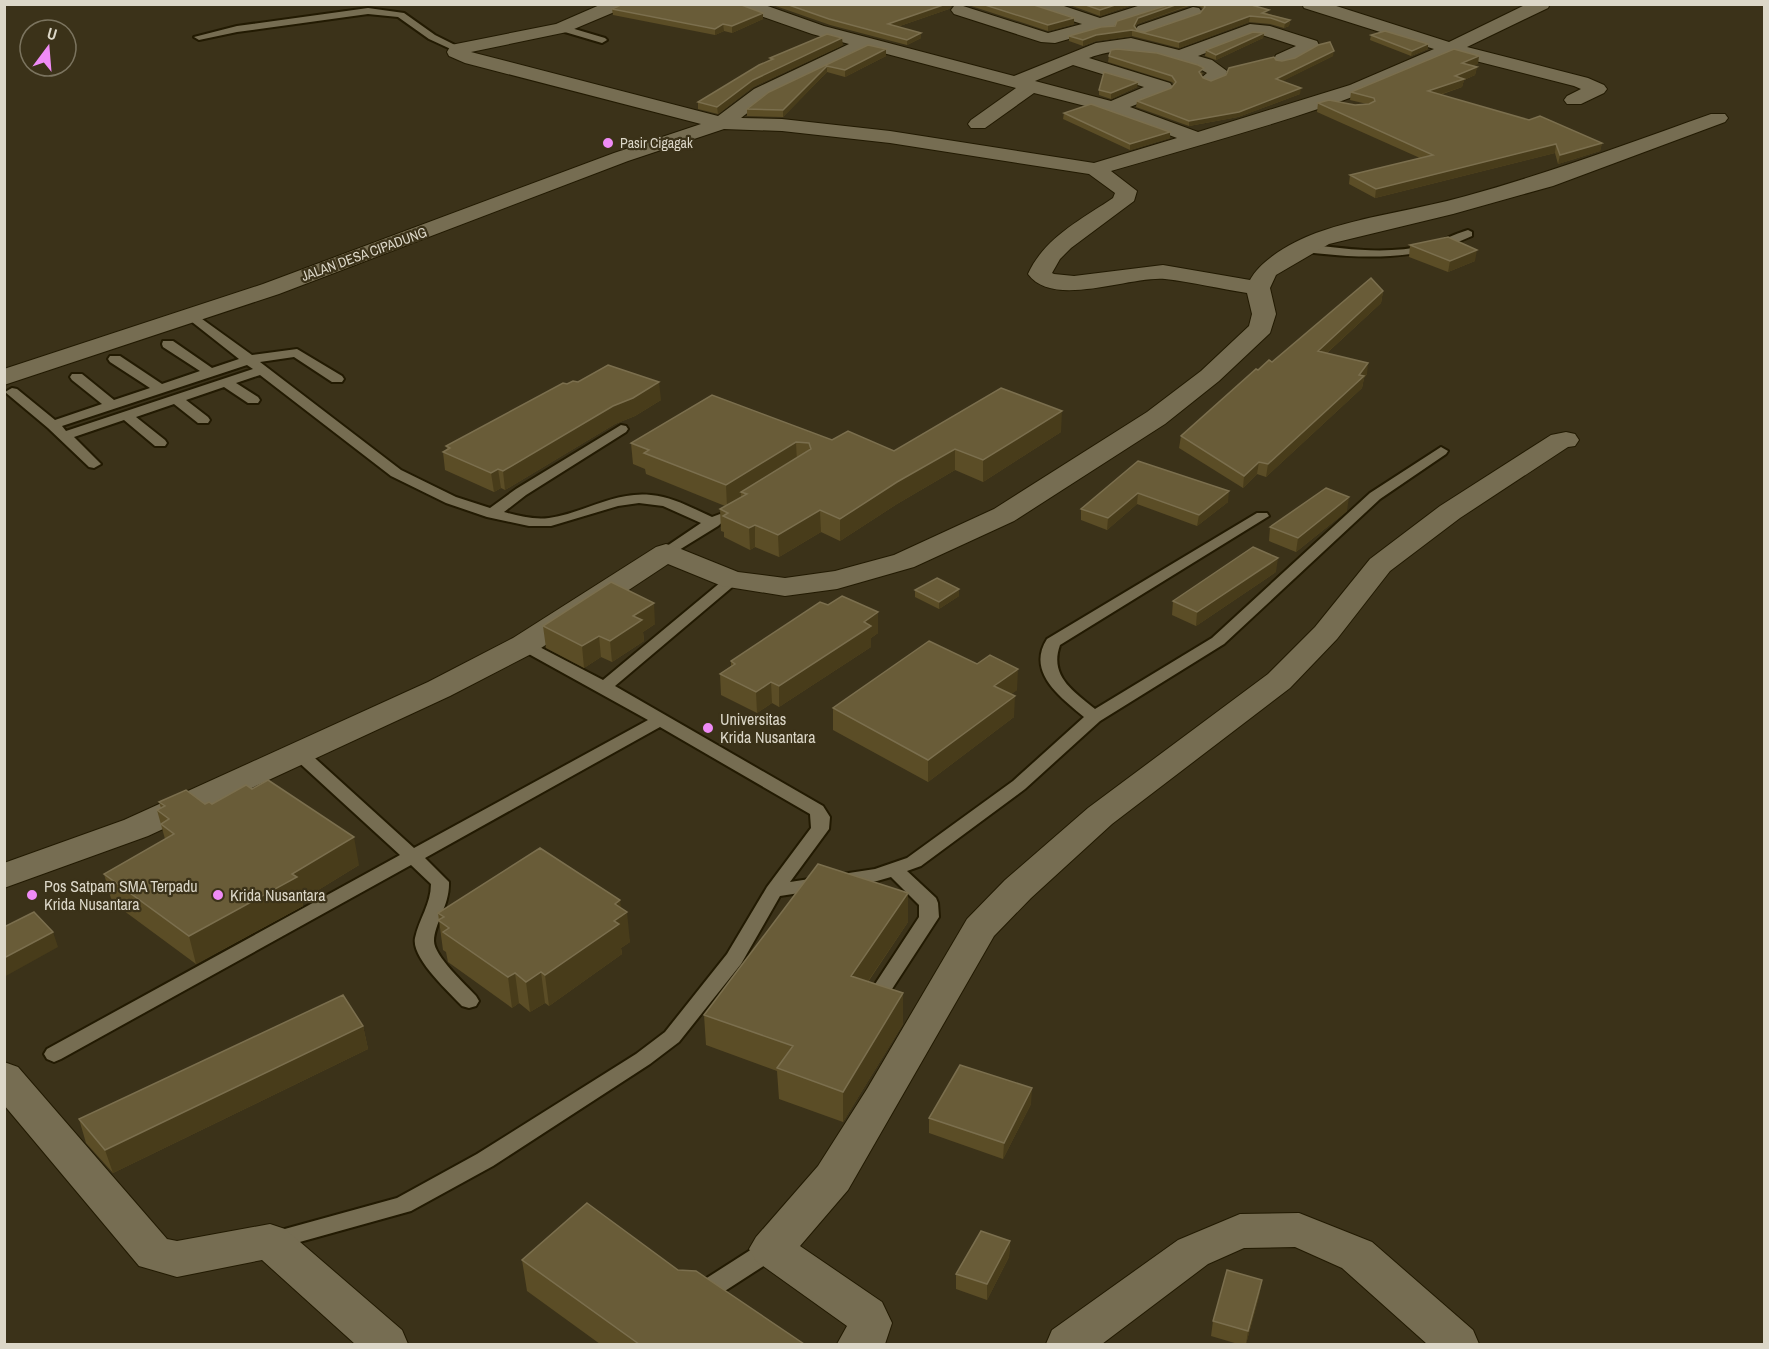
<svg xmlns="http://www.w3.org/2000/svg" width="1769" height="1349" viewBox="0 0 1769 1349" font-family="'Archivo Narrow',sans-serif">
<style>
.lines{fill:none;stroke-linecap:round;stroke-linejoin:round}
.lane-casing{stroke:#221a02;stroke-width:4}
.street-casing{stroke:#221a02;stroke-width:2}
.lane{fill:#766d52;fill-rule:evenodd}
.street{fill:#766d52;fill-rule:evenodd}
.wall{fill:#5b4d26;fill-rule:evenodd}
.shaded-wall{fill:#483c1a}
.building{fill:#695c38;stroke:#7b6f4e;stroke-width:1.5}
.poi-dot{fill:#ef8bf6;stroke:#3b3219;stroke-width:2}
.labels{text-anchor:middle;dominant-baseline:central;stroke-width:4.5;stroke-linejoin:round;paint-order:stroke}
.far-poi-label{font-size:14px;fill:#dcd7c8;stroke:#3b3219;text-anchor:start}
.far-street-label{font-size:14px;fill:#dcd7c8;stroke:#3b3219}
.poi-label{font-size:16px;fill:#dcd7c8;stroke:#3b3219;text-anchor:start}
</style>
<rect width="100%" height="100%" fill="#3b3219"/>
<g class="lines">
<g class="lane-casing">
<path id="lane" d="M368 8 404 13 435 35 463 49 455 51 429 39 398 17 368 14 237 32 199 40 194 37 237 26Z
M561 25 605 38 607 40 602 43 558 30 556 28Z
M1468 230 1472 232V236C1417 261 1364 259 1305 252L1299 248 1305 244C1345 249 1388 255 1428 245 1442 241 1454 234 1468 230Z
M191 311 252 355 297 349 342 376 344 379 342 382H332L294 357 260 362 401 470 456 497 490 508 516 489 621 425 626 426 628 429 626 432 526 495 504 512C518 516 534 520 549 518 584 513 615 491 651 495 673 497 692 508 712 517L720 514 727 518 718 526 666 558 661 556 658 553 661 550 701 523 663 506 639 503 618 506 551 526H529L487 517 446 503 391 476 260 375 236 383 258 397 260 400 258 403H248L224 387 186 400 208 417 210 420 208 423H198L174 404 136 417 165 440 167 443 165 446H155L124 420 74 437 101 464 94 468 89 467 48 428 5 392 12 388 17 389 55 420 102 404 72 380 70 377 72 374H82L114 400 150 388 110 362 108 359 110 356H120L162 384 200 371 163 347 162 344 163 341H173L212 368 239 359 187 318 185 315 187 312ZM247 365 253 369 66 431 62 426Z
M1441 447 1448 451 1446 454 1380 499 1224 644 1100 721 1025 789 921 866 907 871 936 898 938 903 939 917 879 1009 872 1011 865 1009 862 1004 919 917V905L891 877 877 881 780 896 741 964 679 1042 650 1064 493 1166 411 1211 271 1250 263 1247 260 1241 263 1235 397 1198 477 1154 636 1054 665 1032 727 954 767 887 811 828 810 814 660 727 425 858 449 882C450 905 434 924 434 941 434 956 465 984 476 996L479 1001 476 1006 469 1008 462 1006C449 992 411 958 415 938 419 919 431 904 431 884L411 865 61 1059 54 1062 47 1059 44 1054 47 1049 400 855 294 758 291 754 294 750H306L414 848 648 720 518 648 516 645 518 642H530L603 680 727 577H737L740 580 737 583 615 686 823 806 830 817 829 829 790 882 875 869 907 858 1013 781 1084 717C1060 697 1026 672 1047 639L1257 513H1267L1269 516 1060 645C1049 676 1073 691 1095 709L1212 638 1370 493Z
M771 1240 779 1242 782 1249 779 1256 714 1298 706 1301 689 1298 685 1291 689 1284 702 1281 763 1242Z"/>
</g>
<g class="street-casing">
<path id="street" d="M602 4H626L624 8 567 32 471 52 718 116 754 89 849 44 812 34 738 8 736 4H762L824 26 1014 76 1096 43 1131 38 1179 50 1250 24 1270 26 1317 41 1319 45C1312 56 1290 66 1276 63L1274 59 1276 55 1296 46 1262 35H1252L1198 56 1212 60 1227 71 1225 78 1211 84 1204 82 1201 78 1207 73 1198 68C1161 56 1127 43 1089 58L1170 83 1173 87 1170 91 1130 107 1198 132 1350 85 1434 49 1304 8 1302 4H1330L1449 42 1527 4H1550L1548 8 1467 47 1588 78 1604 85 1607 89 1604 93 1581 104H1567L1564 100 1567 96 1581 89 1574 86 1452 55C1344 108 1226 137 1111 171L1137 191 1134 201 1071 248 1060 259 1052 273 1054 274 1074 276 1163 265 1250 280C1261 259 1294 241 1316 233 1363 216 1416 210 1466 196 1549 173 1630 143 1711 114H1725L1728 118 1725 122 1553 186 1453 214 1329 244 1276 275 1270 288 1276 314 1270 333 1219 381 1165 424 1014 521 914 567 837 589 785 596 722 586 668 564 535 652 450 696 148 836 4 888V863L124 820 428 682 513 638 656 547 666 544 676 547 738 572 785 578 835 571 894 555 994 509 1147 412 1201 371 1249 326 1252 314 1247 293C1220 289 1193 282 1165 279 1129 276 1053 309 1028 274 1044 238 1082 219 1113 198L1115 193 1089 174 890 143 782 131 724 129 628 161 279 294 4 385V369L263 284 614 153 701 124 465 63 449 56 447 52 451 45 556 24ZM868 49 1016 88 971 120 968 124 971 128H985L1034 93 1105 111 1177 138 1094 163 890 131 782 119 741 118 768 97ZM1073 65 1144 87 1111 101 1035 81Z
M1030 4H1058L1100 18 1144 4H1172L1170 8 1115 25 1113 30H1100L1055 43 1041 42 954 14 951 10 954 6 960 5 1048 33 1082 24 1032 8Z
M1193 7 1199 8 1202 12 1199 16 1144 35 1138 34 1135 30 1138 26Z
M1566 432 1575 434 1579 440 1575 446 1568 447 1460 518 1390 571 1337 639 1290 688 1112 824 1031 898 994 936 848 1190 800 1246 882 1302 892 1323 885 1344H837L847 1326 756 1261 749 1249 756 1237 818 1166 867 1089 967 919 1005 880 1088 808 1268 674 1315 627 1370 559 1440 506 1551 435Z
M4 1062 18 1067 167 1239 177 1241 270 1224 285 1229 402 1330 408 1344H355L262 1260 177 1277 139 1266 4 1105Z
M1299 1213 1372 1242 1473 1330 1479 1344H1427L1342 1268 1295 1247 1244 1248 1208 1264 1102 1344H1046L1052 1330 1178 1240 1240 1214Z"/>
</g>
<use href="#lane" class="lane"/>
<use href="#street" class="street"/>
</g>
<path class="wall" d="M770 4H953L949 9 897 27 921 38 907 45 830 25Z
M965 4H1031L1074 18V24L1048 31Z
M1067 4H1135L1100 16Z
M1248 4 1269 14 1290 20 1289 26 1284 28 1270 24 1249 22 1179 48 1132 36 1096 41 1083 46 1069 41V36L1115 26 1171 5ZM1192 5 1201 7 1203 9 1200 13 1145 32 1138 31 1135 28 1137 24Z
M612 9 763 13V19L732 33 724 31 715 35 613 15Z
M1264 33 1263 38 1216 60 1205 56 1206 50Z
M1371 35 1428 49 1411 56 1370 40Z
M843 45 753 87 718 114 698 109V102L770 60V58Z
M868 45 886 56 845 77 827 72 783 117 747 116V109L769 92Z
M1109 56 1203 73 1201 75 1203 78 1211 81 1276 60 1282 61 1333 56 1282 81 1300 94 1238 117 1189 126 1136 107 1137 101 1171 88 1174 84 1172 82 1108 62Z
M1478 64 1472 66 1477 67 1475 75 1464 80 1462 87 1440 95 1602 143 1600 151 1558 164 1555 153 1375 198 1349 184 1350 175 1420 158 1317 112 1318 103 1355 105 1367 104 1350 100 1351 92Z
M1138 82 1137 87 1111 99 1099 95V90Z
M1064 113 1170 132V138L1130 150 1063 119Z
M1410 245 1475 261 1448 272 1409 257Z
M1383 291 1381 303 1327 353 1367 374 1364 378 1362 388 1266 477 1257 474 1243 488 1179 448 1181 436 1258 370Z
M578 382 661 400 635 416 615 424 505 490 501 488 494 492 445 470 443 452 447 449 446 446 567 384Z
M1061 432 983 482 955 470 897 504 840 541 821 532 779 557 755 547 750 550 724 537V532L721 531 720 509 725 506 646 474 645 469 633 464 631 443 832 440 894 451Z
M1138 461 1228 502 1197 526 1137 504 1107 530 1081 520V509Z
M1347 511 1296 552 1269 541 1270 527Z
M1276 572 1196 626 1172 615 1173 601Z
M915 590 959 596 939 609 915 597Z
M828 605 878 612V633L871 638V647L779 707 772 703 757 713 721 695 720 674 731 666V661Z
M655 624 643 632 644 641 612 662 601 657 584 668 546 648 543 626Z
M1017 690 1011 694 1014 717 928 782 833 730V708Z
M159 802 212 804 359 865 302 900 303 906 196 964 112 902 104 874 165 839 157 810 161 808Z
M908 893V922L868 982 903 1024 843 1122 779 1099 777 1071 706 1045 704 1015Z
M621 908 630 942 621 948 622 954 549 1006 545 1003 530 1012 519 1003 512 1008 448 962 446 952 443 950 438 913Z
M363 1026 368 1049 113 1173 86 1143 79 1119Z
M1031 1104 1003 1159 929 1133V1118Z
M1010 1241 1009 1257 987 1300 956 1289V1274Z
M522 1260 678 1270 804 1344H600L527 1291Z
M1262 1280 1259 1296 1246 1344H1238L1211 1336 1213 1321Z"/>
<path class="shaded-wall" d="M946 4H953L949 9 888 30V24Z
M1118 4H1135L1100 16V10Z
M1178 4H1192L1137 24 1133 31 1134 26 1138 18Z
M763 13V19L732 33V26Z
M1250 16 1249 22 1179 48V42Z
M1074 18V24L1048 31V25Z
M1290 20 1289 26 1284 28 1285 23Z
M723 24 724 31 715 35V29Z
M1132 30V36L1096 41 1083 46V40L1096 35Z
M921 33V38L907 45V40Z
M1264 33 1263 38 1216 60V55Z
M842 38 843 45 753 87 718 114 717 107 753 80Z
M1428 44V49L1411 56 1412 51Z
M886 49V56L845 77V70Z
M1334 51 1333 56 1275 85 1276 79Z
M1479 56 1478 64 1461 71 1462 63Z
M827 66V72L783 117V110Z
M1477 67 1475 75 1464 80 1462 87 1426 99 1428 91 1455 76Z
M1138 82 1137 87 1111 99V93Z
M1301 88 1300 94 1238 117 1189 126V121Z
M1170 132V138L1130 150V144Z
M1602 143 1600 151 1558 164 1560 155Z
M1556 144 1555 153 1375 198 1376 189Z
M1477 250 1475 261 1448 272 1450 261Z
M1383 291 1381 303 1317 362 1318 351Z
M1368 363 1367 374 1364 378 1362 388 1266 477 1268 464 1359 375Z
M659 382 661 400 635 416 615 424 505 490 503 471 613 406Z
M1062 411 1061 432 983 482V460Z
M796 442 797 463 741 492V498L727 507 726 485Z
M955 449V470L897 504 840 541V519L897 482Z
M1259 462 1257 474 1243 488 1244 476Z
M498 469 501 488 494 492 491 473Z
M1229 491 1228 502 1197 526 1199 515Z
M1138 493 1137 504 1107 530 1108 518Z
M1349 497 1347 511 1296 552 1298 538Z
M820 510 821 532 779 557 778 535Z
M755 525V547L750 550 749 528Z
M1278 558 1276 572 1196 626 1197 612Z
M959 589V596L939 609V602Z
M654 603 655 624 643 632 644 641 612 662 610 641 633 616Z
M878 612V633L871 638V647L779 707V686Z
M599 636 601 657 584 668 582 646Z
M1018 669 1017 690 994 707V686Z
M771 682 772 703 757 713 756 692Z
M1015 696 1014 717 928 782V760Z
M354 837 359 865 302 900 303 906 196 964 189 936Z
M908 893V922L851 1006V976Z
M620 900 622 916 627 912 630 942 621 948 622 954 549 1006 545 975 615 904Z
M53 932 58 947 4 977V958Z
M541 972 545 1003 530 1012 526 982Z
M515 973 519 1003 512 1008 508 977Z
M903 993V1024L843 1122V1092Z
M363 1026 368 1049 113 1173 105 1150Z
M1032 1088 1031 1104 1003 1159 1004 1143Z
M1010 1241 1009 1257 987 1300V1284Z
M1262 1280 1259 1296 1246 1344 1248 1331Z"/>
<path class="building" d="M623 4H739L763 13 732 26 723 24 715 29 612 9Z
M786 4H946L888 24 921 33 907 40 829 19Z
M982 4H1031L1074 18 1048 25Z
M1083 4H1118L1100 10Z
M1178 4 1138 18 1134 26 1138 31 1145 32 1200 13 1205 7 1203 4H1248L1269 10 1262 13 1290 20 1285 23 1271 18 1250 16 1179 42 1132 30 1096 35 1083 40 1069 36 1101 27 1115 26 1117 21 1171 4Z
M1385 31 1428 44 1412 51 1371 35Z
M1253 32 1264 33 1216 55 1206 50Z
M827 34 842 38 753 80 717 107 698 102 759 65 773 59 770 58Z
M1330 42 1334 51 1276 79 1301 88 1239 112 1189 121 1137 101 1171 88 1176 82 1172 76 1109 56 1111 50 1117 49 1157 53 1198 65 1204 68 1199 72 1203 78 1211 81 1226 75 1229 68 1274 57 1276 60 1282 61 1295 58 1318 45Z
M868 45 886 49 845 70 827 66 783 110 747 109 769 92Z
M1454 49 1479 56 1462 63 1477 67 1455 76 1464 79 1428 91 1529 120 1540 116 1602 143 1560 155 1556 144 1376 189 1350 175 1433 155 1318 103 1329 100 1355 105 1369 104 1375 101 1374 98 1351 92Z
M1104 72 1138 82 1111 93 1099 90Z
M1091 104 1170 132 1130 144 1064 113Z
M1448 237 1477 250 1450 261 1410 245Z
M1371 278 1383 291 1318 351 1368 363 1359 375 1364 376 1268 464 1259 462 1244 476 1181 436 1256 369 1258 370 1269 360 1272 362Z
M608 365 659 382 633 398 613 406 503 471 498 469 491 473 443 452 450 448 446 446 563 383 567 384 573 381 578 382Z
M1001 388 1062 411 983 460 955 449 897 482 840 519 820 510 778 535 755 525 749 528 723 516 728 513 720 509 747 494 741 492 811 449 809 443 796 442 726 485 644 453 649 450 631 443 712 395 832 440 848 431 894 451Z
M1138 461 1229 491 1199 515 1138 493 1108 518 1081 509Z
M1326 488 1349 497 1298 538 1270 527Z
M1253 547 1278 558 1197 612 1173 601Z
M937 578 959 589 939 602 915 590Z
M611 582 654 603 633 616 642 620 610 641 599 636 582 646 543 626Z
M842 596 878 612 864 622 871 626 779 686 771 682 756 692 720 674 735 664 731 661 820 602 828 605Z
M929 641 977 664 990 655 1018 669 994 686 1015 696 928 760 833 708Z
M268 780 354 837 292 874 297 877 189 936 104 874 174 834 161 824 169 819 157 810 165 806 159 802 186 790 205 804 209 802 212 804 246 785 252 789Z
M540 848 620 900 615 904 627 912 614 921 619 924 545 975 541 972 526 982 515 973 508 977 443 932 449 928 438 920 444 917 438 913Z
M818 864 908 893 851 976 903 993 843 1092 777 1068 793 1046 704 1015Z
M34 912 53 932 4 958V927Z
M343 995 363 1026 105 1150 79 1119Z
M960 1065 1032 1088 1004 1143 929 1118Z
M587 1203 678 1270 696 1271 804 1344H639L522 1260Z
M981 1231 1010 1241 987 1284 956 1274Z
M1227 1270 1262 1280 1248 1331 1213 1321Z"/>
<g class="poi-dot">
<circle cx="608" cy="143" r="6"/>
<circle cx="708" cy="728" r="6"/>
<circle cx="32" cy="895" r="6"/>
<circle cx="218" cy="895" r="6"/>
</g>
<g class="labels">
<g class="far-poi-label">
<text x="620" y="143">Pasir Cigagak</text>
</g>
<g class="far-street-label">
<text transform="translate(364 254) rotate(-20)">JALAN DESA CIPADUNG</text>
</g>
<g class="poi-label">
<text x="720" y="719">Universitas<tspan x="720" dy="18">Krida Nusantara</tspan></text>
<text x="44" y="886">Pos Satpam SMA Terpadu<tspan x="44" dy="18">Krida Nusantara</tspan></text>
<text x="230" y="895">Krida Nusantara</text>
</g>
</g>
<rect width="1769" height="1349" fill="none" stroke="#dcd7c8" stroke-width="12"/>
<g transform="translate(48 48) rotate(16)"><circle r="28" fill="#3b3219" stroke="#7b745f" stroke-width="1.5"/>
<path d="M0-4.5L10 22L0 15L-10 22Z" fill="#ef8bf6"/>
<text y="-9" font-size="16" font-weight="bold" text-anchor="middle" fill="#dcd7c8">U</text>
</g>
</svg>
